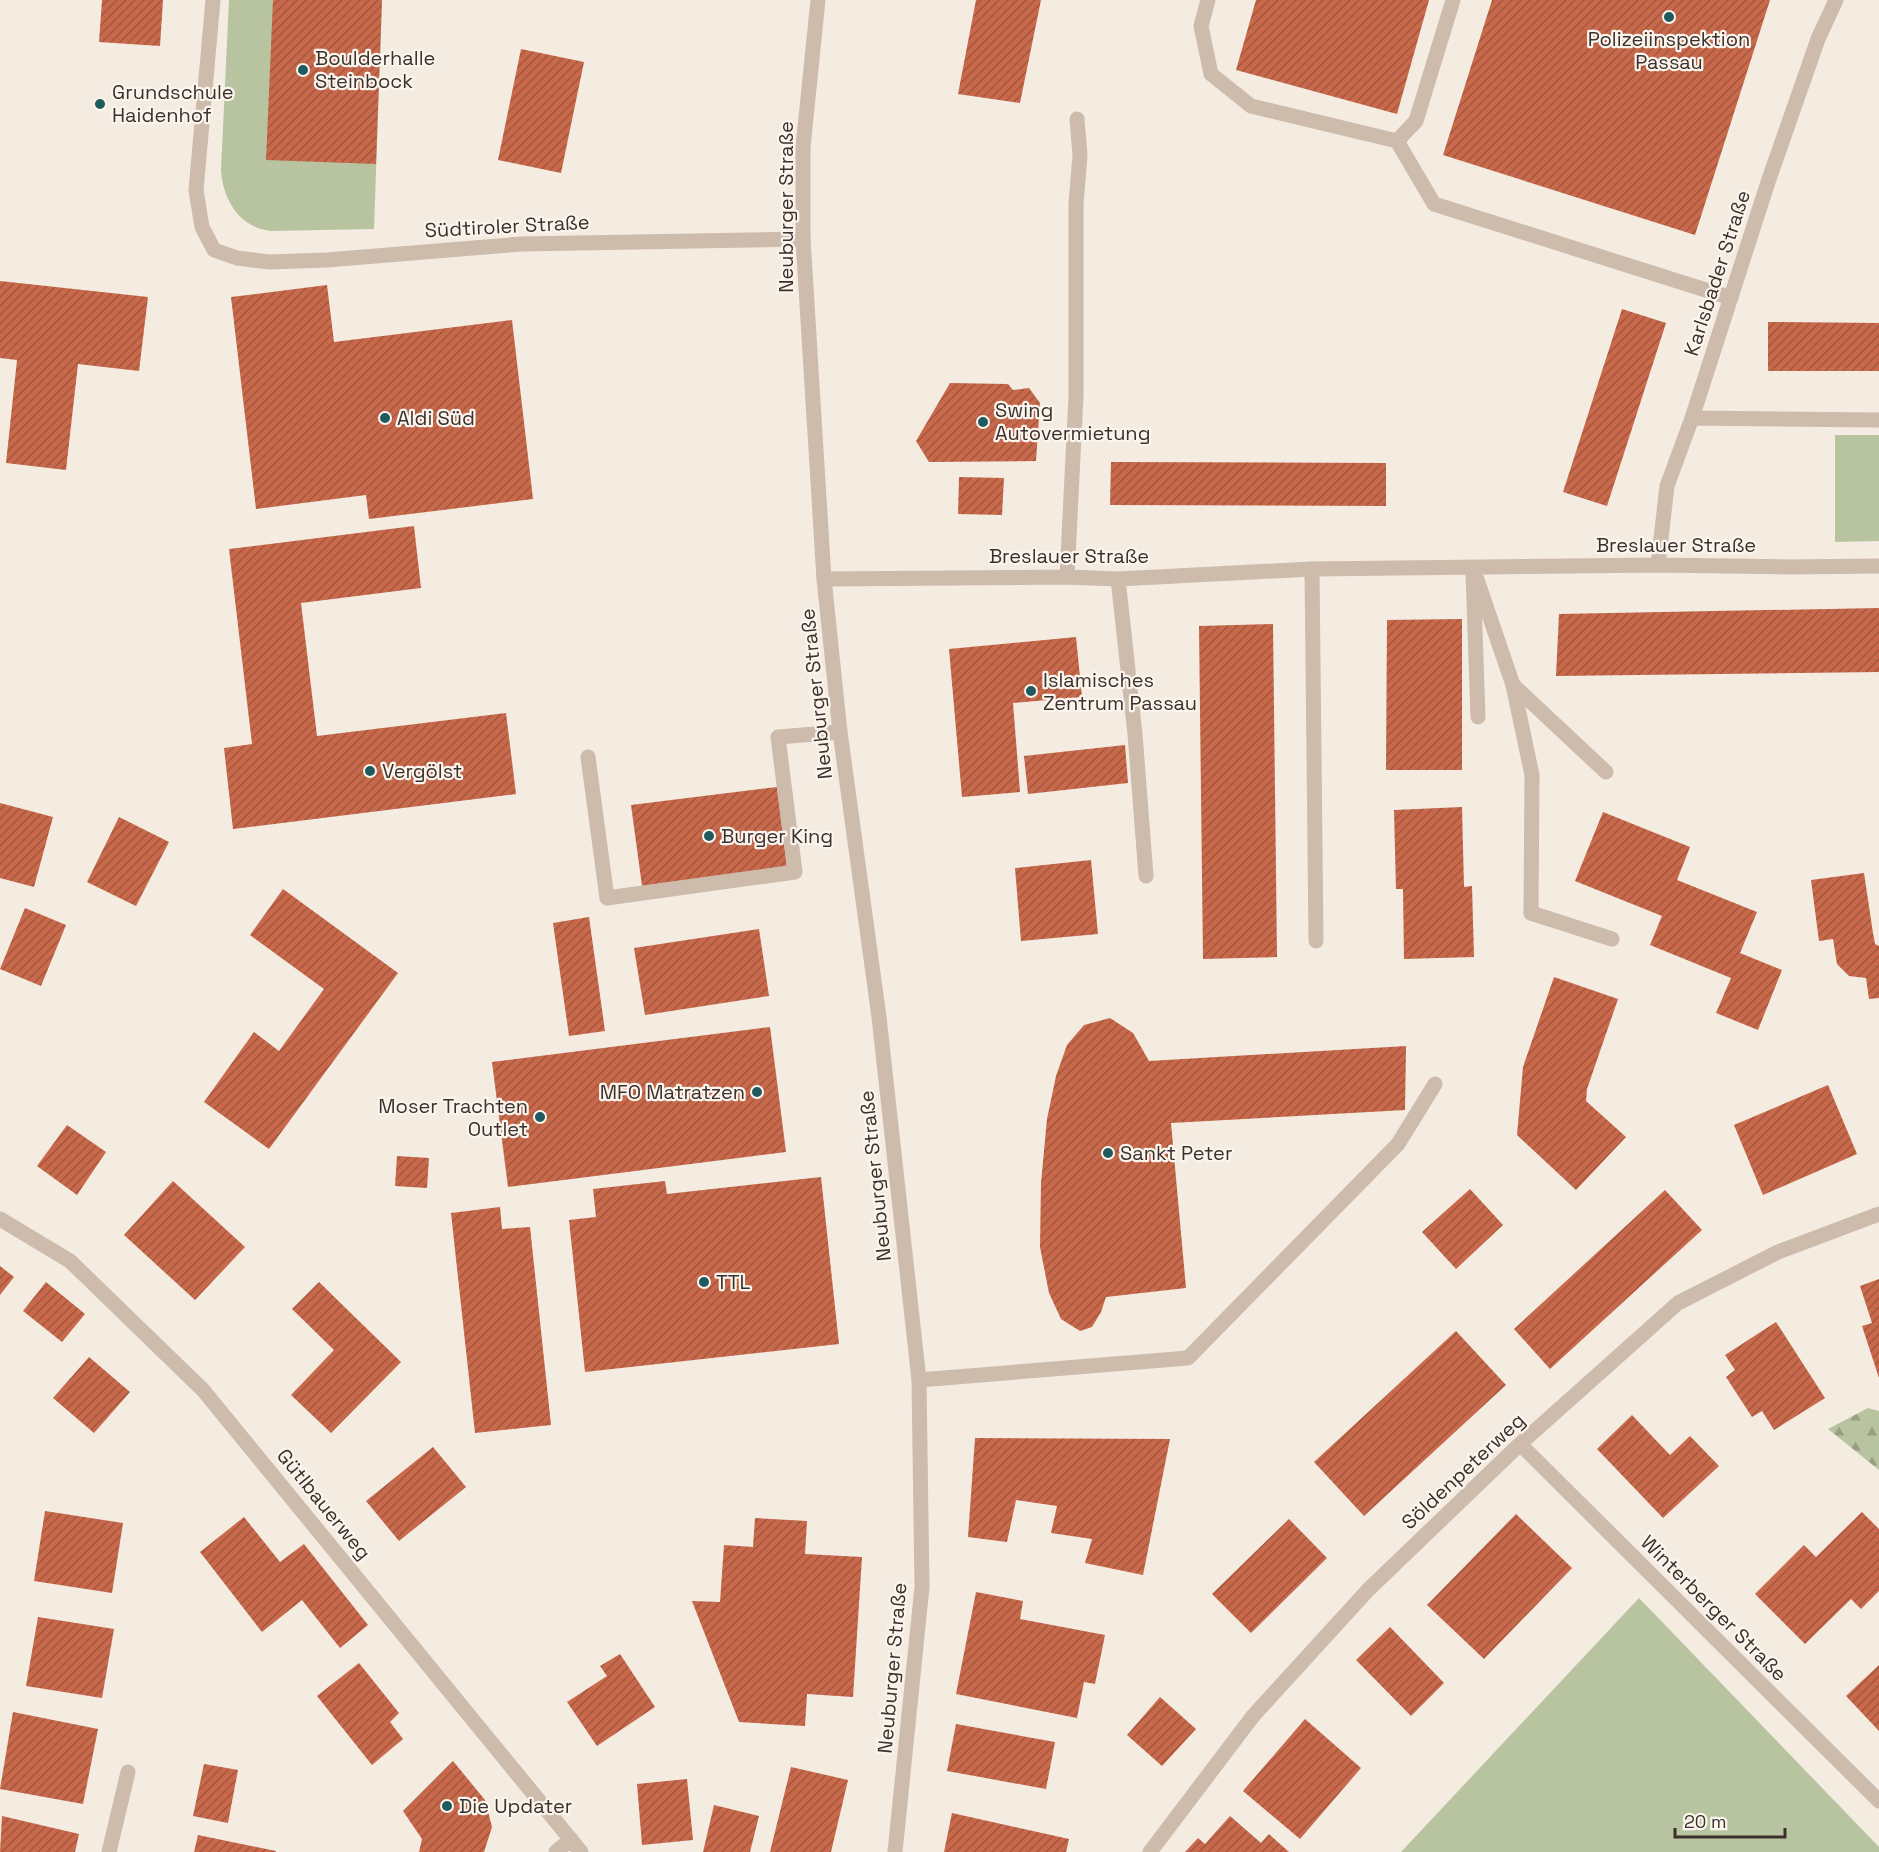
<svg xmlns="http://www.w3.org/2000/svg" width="1879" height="1852" viewBox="0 0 1879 1852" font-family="'Space Grotesk',sans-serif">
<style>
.green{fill:#b8c4a0}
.forest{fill:url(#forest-firs)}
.building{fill:url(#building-hatch)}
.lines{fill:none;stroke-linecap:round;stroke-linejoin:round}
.service{stroke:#cdbbac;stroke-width:15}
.minor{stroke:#cdbbac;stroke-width:15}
.tertiary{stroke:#cdbbac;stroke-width:15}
.poi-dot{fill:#1f5a5e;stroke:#fbf5ee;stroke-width:2}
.labels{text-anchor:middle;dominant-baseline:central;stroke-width:4.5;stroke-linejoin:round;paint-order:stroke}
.poi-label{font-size:20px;fill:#3b302b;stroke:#fbf5ee;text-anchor:start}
.street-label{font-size:20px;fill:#3b302b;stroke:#fbf5ee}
</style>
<defs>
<pattern id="forest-firs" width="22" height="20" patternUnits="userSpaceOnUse" patternTransform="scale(1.5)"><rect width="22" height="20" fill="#b8c4a0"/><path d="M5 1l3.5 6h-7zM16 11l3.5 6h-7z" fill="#97a083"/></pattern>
<pattern id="building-hatch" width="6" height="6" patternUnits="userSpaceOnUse" patternTransform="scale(1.5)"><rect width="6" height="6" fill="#c8694b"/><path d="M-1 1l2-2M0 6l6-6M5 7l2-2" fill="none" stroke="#a4573f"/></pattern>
</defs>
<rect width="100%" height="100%" fill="#f4ebe1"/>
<path class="green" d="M229 0H382L374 229 271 231C239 227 223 200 221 170Z
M1835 435H1879V541L1835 542Z
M1639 1598 1879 1847V1852H1401Z"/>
<path class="forest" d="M1868 1408 1879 1411V1470L1828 1429Z"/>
<path class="building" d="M102 0H163L160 46 99 42Z
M273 0H382L376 164 266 160Z
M976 0H1041L1020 103 958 94Z
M1256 0H1429L1397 114 1236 70Z
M1492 0H1770L1695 235 1443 155Z
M521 49 584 62 561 173 498 160Z
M0 281 148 297 139 371 78 364 66 470 6 463 17 360 0 358Z
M327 285 334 342 512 320 533 499 369 519 366 495 256 509 231 297Z
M1622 309 1666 323 1607 506 1563 492Z
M1768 322 1879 323V371H1768Z
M950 383 1008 384 1013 390 1029 388 1040 403 1036 461 929 462 916 441Z
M1111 462 1386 463V506L1110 505Z
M959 477 1004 478 1002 515 958 514Z
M414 526 421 588 301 603 317 736 506 713 516 794 233 829 224 748 252 744 229 549Z
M1879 608V672L1556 676 1559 614Z
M1462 619V770H1386L1387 620Z
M1273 624 1277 957 1203 959 1199 626Z
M1076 637 1082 697 1013 703 1020 792 962 797 949 649Z
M1125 745 1128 783 1028 794 1024 756Z
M777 787 787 867 642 886 631 805Z
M0 803 53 817 34 887 0 878Z
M1462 807 1464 887 1472 886 1474 957 1404 959 1403 889H1396L1394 810Z
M1603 812 1690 847 1677 880 1757 912 1740 953 1782 970 1758 1030 1716 1013 1731 978 1650 945 1662 916 1575 881Z
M119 817 169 842 136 906 87 882Z
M1091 860 1098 934 1021 941 1015 868Z
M1864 873 1873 933 1875 944 1879 946V998L1869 999 1866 978 1849 976 1837 964 1833 939 1819 941 1811 880Z
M283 889 398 973 269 1149 204 1102 254 1032 279 1051 324 989 250 935Z
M25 908 66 925 41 986 0 969Z
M589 917 605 1031 569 1036 553 923Z
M759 929 769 996 645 1015 634 948Z
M1554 977 1618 999 1587 1089 1586 1101 1626 1137 1576 1190 1517 1135 1523 1067Z
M1110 1018 1133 1033 1149 1061 1406 1046 1405 1110 1171 1123 1186 1288 1106 1297 1101 1312 1092 1327 1080 1331 1061 1319 1049 1293 1040 1247 1041 1183 1047 1119 1056 1076 1067 1045 1084 1025Z
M770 1027 786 1152 508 1187 492 1062Z
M1828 1085 1857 1154 1763 1195 1734 1125Z
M67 1125 106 1152 77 1195 37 1166Z
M397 1156 429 1158 427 1188 395 1186Z
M821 1177 839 1344 585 1372 569 1220 596 1217 593 1189 665 1181 667 1194Z
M173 1181 245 1247 195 1300 124 1235Z
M1470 1189 1503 1225 1456 1269 1422 1232Z
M1665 1190 1702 1230 1550 1369 1514 1329Z
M500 1207 502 1229 530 1227 551 1425 475 1433 451 1213Z
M0 1266 14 1277 0 1295Z
M1879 1279V1378L1862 1326 1872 1323 1860 1286Z
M46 1282 85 1314 62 1342 23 1311Z
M319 1282 401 1362 331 1433 291 1395 334 1350 292 1309Z
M1776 1322 1825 1398 1774 1430 1762 1411 1752 1417 1726 1377 1735 1370 1725 1355Z
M1456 1331 1506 1385 1364 1516 1314 1462Z
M89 1357 130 1392 94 1433 53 1398Z
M1632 1415 1670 1455 1690 1436 1719 1466 1663 1518 1597 1449Z
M975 1438 1170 1439 1143 1575 1085 1563 1092 1539 1051 1533 1057 1506 1016 1500 1007 1542 968 1537Z
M433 1447 466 1487 399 1541 366 1501Z
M45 1511 123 1523 112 1593 34 1581Z
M1862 1512 1879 1529V1591L1861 1609 1851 1599 1805 1644 1755 1594 1804 1545 1816 1557Z
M1516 1514 1572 1568 1484 1659 1427 1605Z
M244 1517 280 1562 304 1544 368 1625 340 1648 302 1600 262 1632 200 1552Z
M755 1518 807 1521 805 1554 862 1557 853 1697 807 1694 805 1726 739 1722 692 1601 720 1602 724 1545 753 1547Z
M1289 1519 1327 1558 1251 1633 1212 1594Z
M976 1592 1023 1601 1020 1619 1105 1635 1095 1684 1084 1682 1077 1718 956 1694Z
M38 1617 114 1629 102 1698 26 1686Z
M1390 1627 1444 1683 1411 1716 1356 1660Z
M620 1654 655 1707 597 1746 567 1702 607 1676 600 1666Z
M359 1663 399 1713 390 1722 403 1739 372 1765 317 1696Z
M1879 1665V1731L1846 1696Z
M1160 1697 1196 1729 1162 1766 1127 1735Z
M13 1712 98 1729 83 1804 0 1789Z
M1305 1719 1361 1768 1300 1839 1243 1791Z
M956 1724 1055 1742 1046 1789 947 1771Z
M453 1761 485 1800 492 1827 484 1852H419L422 1839 403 1811Z
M204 1764 238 1770 228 1823 193 1816Z
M791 1767 848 1780 831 1852H770Z
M687 1779 693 1840 642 1845 637 1784Z
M714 1805 759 1816 750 1852H703Z
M952 1813 1069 1839 1066 1852H944Z
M2 1816 79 1834 75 1852H0Z
M1230 1816 1261 1843 1269 1834 1289 1852H1185L1198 1838 1205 1844Z
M198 1835 276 1851V1852H194Z"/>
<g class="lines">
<path class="service" d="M1208 0 1201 26 1211 74 1251 106 1397 141 1416 121 1453 0
M1397 141 1434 204 1731 298
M1312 569 1316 941
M1473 573 1478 717
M1118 579 1135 734 1146 876
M1513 685 1606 772
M588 757 607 898 795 872 778 737 840 732
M1531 913 1612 939
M919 1380 1188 1358 1398 1144 1435 1084"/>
<path class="minor" d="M213 0 196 190 202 227 214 250 237 258 269 262 327 260 521 244 803 239
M1692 418 1879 420
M1658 565 1667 486 1692 418 1768 182 1818 39 1836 0
M1473 568 1513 685 1532 775 1531 913
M1067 577 1076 396V204L1080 155 1077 119
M824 579 1067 577 1118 579 1312 569 1658 565 1789 567 1879 566
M0 1219 70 1261 203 1390 581 1852
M1520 1444 1879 1801
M109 1852 128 1772
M556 1852 571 1839
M1150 1852 1253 1716 1368 1590 1520 1444 1678 1303 1778 1252 1879 1214"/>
<path class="tertiary" d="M818 0 803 147V239L824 579 840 732 879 1017 919 1380 922 1587 895 1852"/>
</g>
<g class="poi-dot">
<circle cx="1669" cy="17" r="6"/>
<circle cx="303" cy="70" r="6"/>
<circle cx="100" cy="104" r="6"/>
<circle cx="385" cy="418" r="6"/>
<circle cx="983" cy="422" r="6"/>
<circle cx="1031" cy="691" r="6"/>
<circle cx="370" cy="771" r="6"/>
<circle cx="709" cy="836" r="6"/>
<circle cx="757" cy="1092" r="6"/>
<circle cx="540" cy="1117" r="6"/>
<circle cx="1108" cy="1153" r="6"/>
<circle cx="704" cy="1282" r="6"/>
<circle cx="447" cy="1806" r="6"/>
</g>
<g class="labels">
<g class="poi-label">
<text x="1669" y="39" text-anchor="middle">Polizeiinspektion<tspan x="1669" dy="23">Passau</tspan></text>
<text x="315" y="58">Boulderhalle<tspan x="315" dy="23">Steinbock</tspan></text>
<text x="112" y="92">Grundschule<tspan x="112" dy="23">Haidenhof</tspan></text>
<text x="995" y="410">Swing<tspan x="995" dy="23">Autovermietung</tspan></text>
<text x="397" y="418">Aldi Süd</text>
<text x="1043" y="680">Islamisches<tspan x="1043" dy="23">Zentrum Passau</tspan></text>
<text x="382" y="771">Vergölst</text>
<text x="721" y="836">Burger King</text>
<text x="745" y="1092" text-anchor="end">MFO Matratzen</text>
<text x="528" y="1106" text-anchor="end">Moser Trachten<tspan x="528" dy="23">Outlet</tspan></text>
<text x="1120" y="1153">Sankt Peter</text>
<text x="716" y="1282">TTL</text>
<text x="459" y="1806">Die Updater</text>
</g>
<g class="street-label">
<text transform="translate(786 207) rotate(-90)">Neuburger Straße</text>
<text transform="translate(507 226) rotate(-3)">Südtiroler Straße</text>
<text transform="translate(1717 273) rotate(-72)">Karlsbader Straße</text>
<text x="1676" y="545">Breslauer Straße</text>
<text x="1069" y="556">Breslauer Straße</text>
<text transform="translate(816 694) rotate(-96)">Neuburger Straße</text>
<text transform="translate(875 1176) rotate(-96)">Neuburger Straße</text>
<text transform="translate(1463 1471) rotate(-43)">Söldenpeterweg</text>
<text transform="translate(324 1504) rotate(51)">Gütlbauerweg</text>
<text transform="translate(1714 1608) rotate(45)">Winterberger Straße</text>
<text transform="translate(892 1668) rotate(-85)">Neuburger Straße</text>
</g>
</g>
<path d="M1675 1828v9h110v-9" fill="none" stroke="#3b302b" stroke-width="3"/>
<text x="1684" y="1828" font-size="18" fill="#3b302b" stroke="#fbf5ee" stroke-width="4.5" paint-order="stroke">20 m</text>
</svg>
